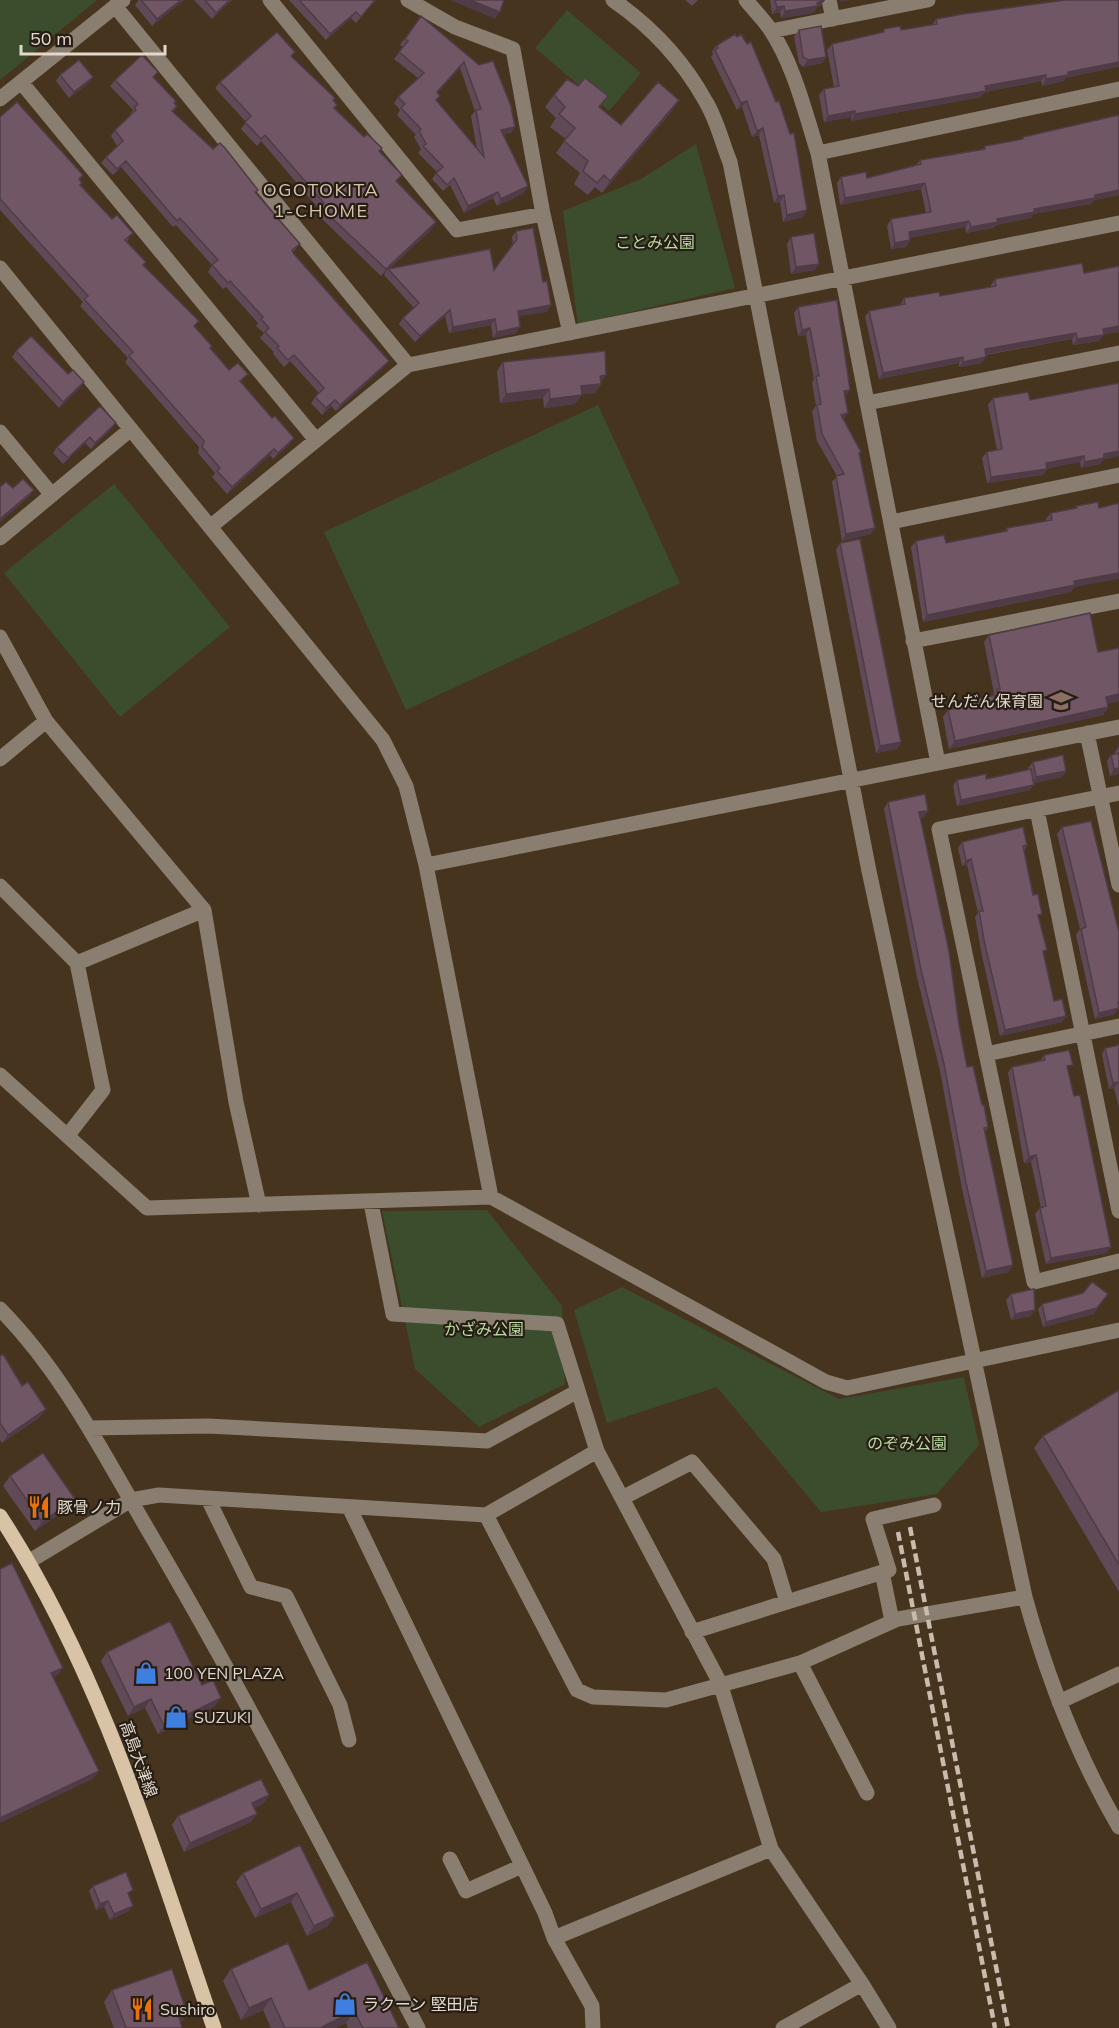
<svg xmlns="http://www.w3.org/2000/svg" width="1119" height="2028" viewBox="0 0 1119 2028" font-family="Mulish,'Noto Sans JP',sans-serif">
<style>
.green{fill:#3c4d2e}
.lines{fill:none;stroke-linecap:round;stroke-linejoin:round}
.minor{stroke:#897e70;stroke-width:15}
.major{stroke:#d9c3a6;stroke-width:15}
.rail{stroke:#c9bcaf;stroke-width:4.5;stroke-dasharray:9 4.5;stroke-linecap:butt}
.wall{fill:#614a57;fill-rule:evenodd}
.shaded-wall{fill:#4f3c47}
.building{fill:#715665;stroke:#4f3c47;stroke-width:1.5;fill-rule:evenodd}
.labels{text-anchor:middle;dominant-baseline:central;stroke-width:4.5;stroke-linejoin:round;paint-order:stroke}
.park-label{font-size:16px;fill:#badaa0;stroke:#261e14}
.poi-label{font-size:16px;fill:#e3d7cb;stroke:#261e14;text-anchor:start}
.street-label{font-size:16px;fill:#e3d7cb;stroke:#261e14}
.neighbourhood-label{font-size:18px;letter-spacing:1.5px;fill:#dac4ab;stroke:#261e14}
</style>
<rect width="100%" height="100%" fill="#46341f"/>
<path class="green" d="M0 0H97L0 80Z
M567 10 641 73 609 111 535 48Z
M696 144 735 288 578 324 563 211 641 179Z
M598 405 680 583 406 710 324 532Z
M114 484 230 627 120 717 4 573Z
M487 1210 562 1306 565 1384 479 1427 415 1369 382 1211Z
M622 1287 839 1399 964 1377 979 1445 937 1494 821 1512 717 1387 607 1423 574 1310Z"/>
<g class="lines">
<path class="minor" d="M270 0 457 230 543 214
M408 0 455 27 513 49 543 214 570 333
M613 0C652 27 683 60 706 102 717 120 722 143 730 162L869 871 1025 1597C1047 1677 1077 1755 1119 1827
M746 0C754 10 763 19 770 29 794 65 805 112 818 153L938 763
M829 0 833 19
M115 6 408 365
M771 31 928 0
M21 82 316 440
M0 99 123 0
M818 153 1119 89
M0 268 383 740 406 786 426 865 491 1197
M867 403 1119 353
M0 432 52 495
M891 522 1119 475
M210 527 408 365 1119 223
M0 538 131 429
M0 637 46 721 204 910 236 1102 259 1205
M913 641 1119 601
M1087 733 1119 885
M0 759 46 721
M1119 793 939 829 1034 1282 1119 1261
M1037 810 1119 1211
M426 865 1119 727
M0 886 77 963 103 1090 68 1135
M77 963 204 910
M986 1054 1119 1026
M0 1075 147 1208 491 1197 826 1382 847 1388 1119 1330
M371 1203 393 1314 557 1324 597 1451 720 1683 771 1849 862 1984 783 2028
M0 1309C63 1373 103 1453 148 1530 244 1693 330 1861 418 2028
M89 1428 208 1426 487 1441 578 1391
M622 1498 692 1462 774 1559 787 1602
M208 1499 251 1587 286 1596 340 1705 349 1740
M349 1507 545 1913 554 1938 592 2006 593 2028
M486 1515 577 1690 593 1697 666 1700 800 1663 898 1619 1025 1597
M28 1562 131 1500 159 1495 486 1515 597 1451
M882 1572 892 1621
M692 1632 889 1570 873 1519 934 1505
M800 1663 867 1793
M1059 1702 1119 1674
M450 1859 466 1891 522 1866
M554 1938 771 1849
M862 1984 889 2028"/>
<path class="major" d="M0 1516C102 1673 154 1853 214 2028"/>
<path class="rail" d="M910 1527 1008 2028
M898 1532 995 2028"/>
</g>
<path class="wall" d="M139 0H184L152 26 135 5Z
M194 0H232L212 19Z
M289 0H376L356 23 351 18 326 40Z
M685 0H698L692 6Z
M770 0H825L820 6 817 7 813 13 781 18 780 12 772 14Z
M421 16 479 65 515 127 511 133 504 134 524 193 497 206 493 198 464 213 450 185 443 191 432 179 437 172 418 153 421 149 414 137 416 135 397 115 400 110 394 103 398 97 418 78 394 59 403 47 400 45ZM460 68 475 111 471 116 477 149 436 101 437 93Z
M936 19 1066 78 1064 81 1042 86 1041 81 985 92 981 97 851 121V117L824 122 819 95 824 89 834 87 827 50 832 44 882 32 884 29 901 30 932 25Z
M799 30 826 57 822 63 803 67 799 63 794 36Z
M735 34 807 210 803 217 783 222 780 202 774 203 759 135 752 137 742 107 737 110 711 57 713 54 712 52 716 46Z
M292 57 337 105 335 108 364 137 382 148 380 151 398 182 432 229 389 269 494 270 513 245 512 237 516 231 547 312 518 316 516 333 493 338 491 325 449 333 445 316 415 342 399 324 403 318 414 308 384 275 387 270 381 276 316 213 319 209 261 141 257 146 241 129 246 122 215 88 220 82Z
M60 75 93 77 89 83 69 98 56 81Z
M154 78 177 106 173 112 256 193 300 244 293 252 384 367 336 411 331 406 322 415 311 403 319 393 290 361 284 367 273 354 274 352 260 338 264 333 256 326 258 323 226 287 223 289 208 272 212 265 176 225 173 227 121 167 113 175 101 163 106 157 117 146 111 136 115 130 130 115V114L133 110 110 86 115 80Z
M578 86 608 96 600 107 621 125 679 100 671 112 602 193 595 187 588 195 574 184 580 173 556 153 566 139 550 127 556 118 545 107 554 95Z
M1119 115V195L1094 200 1091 204 1033 214 1031 218 996 225 993 228 966 233 965 227 909 238 910 240 906 247 891 249 887 226 891 219 926 213 921 189 840 205 837 183 841 177 867 178 916 165 920 160 983 149 985 146 1021 139 1023 137Z
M0 117 80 180 81 185 129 239 127 241 144 265 229 370 243 380 241 382 290 444 273 459 270 455 227 494 212 477 215 473 198 453 199 447 125 362 128 358 80 306 83 302 0 210Z
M791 237 815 270 791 274 787 244Z
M1119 266V332L1104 334 1099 341 1073 345 1072 339 986 355 982 363 959 367V363L879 379 865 317 869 311 900 305 904 298 940 296 991 287V285L995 279 1084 273Z
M837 300 845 396 844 419 861 452 859 455 875 528 871 534 842 541 832 482 837 476 817 441 812 411 816 406 812 382 814 380 806 335 798 336 794 313 798 307Z
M16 351 84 382 80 388 59 408 12 357Z
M503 362 601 383V384L595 393 582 394 575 404 544 408 543 398 500 403 497 371Z
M1119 383V456L1104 459 1100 464 1081 468 1080 462 1047 468 1043 475 987 483 982 458 987 452 997 450 988 405 993 398 1030 400Z
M116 423 111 429 91 449 85 443 63 464 53 453 57 447Z
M1076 506 1074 587 1071 592 923 622 911 547 916 541 946 543 1004 532 1007 528 1047 521 1046 519 1051 513 1075 508Z
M840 543 901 742 897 749 876 753 836 550Z
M989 635 1098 652 1119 648V701L1107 704 1108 707 1103 715 949 749 943 717 948 710 961 707 964 701 992 696 994 693 984 642Z
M1119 746V774L1110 776 1107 761 1111 755 1115 754V752Z
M1033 762 1066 771 1062 777 1034 783 1030 790 957 806 953 786 957 780 986 779 1029 770 1028 768Z
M888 802 924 817 920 818 967 1067 982 1105 988 1127 985 1132 1009 1272 982 1278 962 1189 940 1071 917 977 884 809Z
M1062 827 1115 1014 1095 1019 1076 935 1080 929 1057 834Z
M962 842 1027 845 1024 851 1039 918 1044 954 1054 1001 1066 1016 1062 1022 1000 1036 981 951 975 917 978 913 967 865 962 866 958 848Z
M1119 1045V1108L1114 1088 1109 1089 1102 1054 1105 1048Z
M1044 1055 1068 1071 1111 1247 1106 1253 1046 1264 1035 1214 1040 1208H1041L1031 1162 1024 1163 1008 1073 1012 1067 1041 1060Z
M1011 1294 1031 1316 1011 1320 1006 1300Z
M1042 1304 1094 1314 1043 1327 1038 1309Z
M0 1356 22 1386 46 1409 40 1417 2 1443 0 1440Z
M1119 1390V1592L1034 1448 1043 1436Z
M10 1476 75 1499 68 1508 35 1531 3 1486Z
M107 1652 202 1685 215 1706 158 1734 145 1708 128 1716 101 1661Z
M269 1795 263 1804 254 1808 257 1814 251 1822 184 1852 172 1825 178 1816Z
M300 1845 328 1926 307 1936 291 1902 255 1918 236 1882 243 1873Z
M93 1886 129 1896V1911L110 1920 104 1907 96 1910 89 1891Z
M231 1969 309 1990 399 2028H348L346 2023 335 2028H271L263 2010 241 2020 223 1981Z
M112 1990 187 2013 181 2022 182 2028H114L104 2002Z"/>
<path class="shaded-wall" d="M181 0H184L152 26 157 19Z
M230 0H232L212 19 216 13Z
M450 0H470L500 12 495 19Z
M825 0 820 6 817 7 813 13 781 18 785 11Z
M841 0H851L839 2Z
M784 6 780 12 772 14 777 7Z
M356 12 351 18 326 40 330 34Z
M826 57 822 63 803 67 808 60Z
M464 62 460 68 432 99 437 92Z
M1119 62V67L1066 78 1064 81 1042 86 1046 79 1068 72Z
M1046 75 1041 81 985 92 981 97 851 121 855 114 985 86Z
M93 77 89 83 69 98 74 92Z
M679 100 671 112 602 193 610 181Z
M747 101 742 107 737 110 741 103Z
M855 111 851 117 824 122 828 116Z
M515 127 511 133 497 136 501 130Z
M763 128 759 135 752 137 757 131Z
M925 183 921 189 840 205 845 198Z
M528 186 524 193 497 206 501 199Z
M1119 190V195L1094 200 1091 204 1033 214 1031 218 996 225 993 228 966 233 971 227 1034 209Z
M498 192 493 198 464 213 468 206Z
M784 195 780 202 774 203 778 196Z
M807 210 803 217 783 222 787 215Z
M969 221 965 227 904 239 909 232Z
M436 222 432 229 381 276 386 269Z
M910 240 906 247 891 249 895 243Z
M819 264 815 270 791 274 796 267Z
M551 305 547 312 513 317 518 311Z
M450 310 445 316 415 342 420 336Z
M495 319 491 325 449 333 453 327Z
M1119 326V332L1098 335 1103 329Z
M520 327 516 333 493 338 497 332Z
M810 328 806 335 798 336 802 330Z
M1076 333 1072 339 981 355 985 349Z
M1104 335 1099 341 1073 345 1077 339Z
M963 357 959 363 879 379 883 373Z
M986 357 982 363 959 367 963 362Z
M389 361 384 367 336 411 340 405Z
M606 375 595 393 574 395 581 386 600 376Z
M84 382 80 388 59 408 63 402Z
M549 389 543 398 500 403 506 394Z
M850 390 846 396 844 391Z
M582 395 575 404 544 408 550 399Z
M335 400 331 406 322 415 326 408Z
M848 413 844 419 841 415Z
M116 423 111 429 91 449 95 443Z
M90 437 85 443 63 464 68 458Z
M294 438 290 444 273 459 278 453Z
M274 449 270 455 227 494 232 487Z
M1119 451V456L1104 459 1100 464 1081 468 1085 462 1104 454Z
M1084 456 1080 462 1046 469H1047L1043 475 987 483 991 477 1046 463Z
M34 490 30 496 0 522V519Z
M875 528 871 534 842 541 846 534Z
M1119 573V579L1074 587 1071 592 923 622 927 615 1074 581Z
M1119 694V701L1101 705 1106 697Z
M1108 707 1103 715 949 749 955 741Z
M901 742 897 749 876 753 880 746Z
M1119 768V774L1110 776 1114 769Z
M1066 771 1062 777 1032 784 1036 777Z
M1034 785 1030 790 957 806 961 800Z
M928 811 924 817 915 819 919 812Z
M971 859 967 865 962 866 966 861Z
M1119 1008 1115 1014 1095 1019 1099 1013Z
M1066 1016 1062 1022 1000 1036 1005 1030Z
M1118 1082 1114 1088 1109 1089 1113 1083Z
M1036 1155 1031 1162 1024 1163 1029 1157Z
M1111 1247 1106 1253 1046 1264 1051 1258Z
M1013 1265 1009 1272 982 1278 986 1271Z
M1108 1294 1094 1314 1043 1327 1046 1322Z
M1035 1310 1031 1316 1011 1320 1015 1314Z
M46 1409 40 1417 2 1443 8 1435Z
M75 1499 68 1508 35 1531 42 1522Z
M63 1668 57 1676 46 1681 51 1673Z
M221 1698 215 1706 158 1734 164 1726Z
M151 1699 145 1708 128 1716 134 1707Z
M99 1771 93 1779 0 1823V1818Z
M269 1795 263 1804 246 1812 252 1803Z
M257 1814 251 1822 184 1852 190 1843Z
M297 1893 291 1902 255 1918 261 1909Z
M108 1901 104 1907 96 1910 100 1904Z
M133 1906 129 1911 110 1920 114 1914Z
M335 1916 328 1926 307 1936 314 1926Z
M271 1998 263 2010 241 2020 249 2008Z
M354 2011 346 2023 335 2028H320Z
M187 2013 179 2024V2016Z"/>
<path class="building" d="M141 0H181L157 19Z
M205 0H230L216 13Z
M299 0H375L361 17 356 12 330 34Z
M470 0H504L500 12Z
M775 0H824L817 3 818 6 785 11 784 6 777 7Z
M1065 0H1119V62L1068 72V75L1046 79V75L985 86 986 91 855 114V111L828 116 824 89 839 86 832 44 884 32V29L900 26 901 30 937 24 936 19 963 14Z
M421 16 479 65 493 61 511 106 515 127 501 130 528 186 501 199 498 192 468 206 454 178 447 185 436 173 443 167 423 146 426 144 419 131 421 129 401 108 405 104 398 97 424 73 399 52 408 41 405 39ZM464 62 481 109 476 110 484 157 436 100 440 96 437 92Z
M821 26 826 57 808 60 803 57 799 30Z
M277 32 295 52 291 56 335 98 333 100 337 105 334 108 364 137 367 134 382 148 379 151 402 175 396 181 436 222 386 269 320 207 324 203 265 135 261 139 245 122 251 116 220 82Z
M735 34 737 37 741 34 747 44 751 42 776 102 779 101 790 134 794 133 807 210 787 215 784 195 778 196 763 128 757 131 747 101 741 103 715 50 718 48 716 46Z
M142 55 158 72 153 77 176 101 174 103 177 106 172 111 213 149 220 143 225 148 258 190 255 192 300 244 292 250 294 254 389 361 340 405 335 400 326 408 315 397 324 388 294 355 288 360 277 348 279 346 265 332 269 328 261 319 263 317 230 281 228 283 212 265 218 260 180 218 177 221 126 161 117 169 106 157 123 141 115 130 136 110 134 108 138 104 115 80Z
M79 60 93 77 74 92 60 75Z
M585 78 608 96 599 107 621 125 658 82 679 100 610 181 604 175 597 183 583 171 588 161 564 141 575 128 559 114 565 107 554 95 567 79 578 86Z
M17 102 83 175 79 179 82 183 80 185 112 219 117 215 133 233 125 240 146 262 143 265 199 321 194 326 212 346 210 348 229 370 238 363 248 374 240 381 272 418 275 416 294 438 278 453 274 449 232 487 217 471 220 468 202 447 204 441 129 356 133 352 84 299 88 296 0 199V117Z
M1119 115V190L1095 195V198L1034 209 1035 212 997 219 998 222 971 227 969 221 909 232 910 240 895 243 891 219 931 212 925 183 845 198 841 177 866 172 867 178 921 164 920 160 985 149V146L1023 139V137Z
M533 228 543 282 547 281 551 305 518 311 520 327 497 332 495 319 453 327 450 310 420 336 403 318 419 303 388 269 490 249 494 270 517 239 516 231Z
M814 233 819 264 796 267 791 237Z
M1082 263 1084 273 1119 266V326L1103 329 1104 335 1077 339 1076 333 985 349 986 357 963 362V357L883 373 869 311 905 304 904 298 939 292 940 296 996 286 995 279Z
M837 300 850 390 844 391 848 413 841 415 861 452 859 453 875 528 846 534 836 476 844 474 822 434 817 405 821 404 816 376H819L810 328 802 330 798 307Z
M31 336 68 374 73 370 84 382 63 402 16 351Z
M605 351 606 375 600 376 601 384 581 386 582 395 550 399 549 389 506 394 503 362Z
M1119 383V451L1104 454V458L1085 462 1084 456 1046 463 1047 469 991 477 987 452 1002 449 993 398 1028 392 1030 400Z
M100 406 116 423 95 443 90 437 68 458 57 447Z
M23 479 34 490 0 519V487L6 482 13 488Z
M1098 502 1099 508 1119 503V573L1074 581 1075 585 927 615 916 541 944 535 946 543 1007 531V528L1052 520 1051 513 1077 508 1076 506Z
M860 539 901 742 880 746 840 543Z
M1090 613 1098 652 1119 648V694L1106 697 1108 707 955 741 948 710 965 706 964 701 998 695 997 689H1000L989 635Z
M1119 753V768L1114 769 1111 755Z
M1063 755 1066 771 1036 777 1033 762Z
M1031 769 1034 785 961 800 957 780 986 774V779Z
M925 794 928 811 919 812 949 951 959 1025 967 1067 973 1066 982 1105H984L988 1127 984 1128 1013 1265 986 1271 966 1183 944 1064 921 970 888 802Z
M1091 821 1119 932V1002H1118L1119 1008 1099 1013 1081 929 1086 927 1062 827Z
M1023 827 1027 845 1023 846 1033 895 1038 894 1042 914 1038 915 1047 950 1043 951 1054 1001 1062 999 1066 1016 1005 1030 985 945 979 911H983L971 859 966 861 962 842Z
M1119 1045V1085L1118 1082 1113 1083 1105 1048Z
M1069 1050 1073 1065 1067 1066 1074 1096 1080 1095 1111 1247 1051 1258 1040 1208 1046 1206 1036 1155 1029 1157 1012 1067 1045 1060 1044 1055Z
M1092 1282 1108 1294 1097 1308 1046 1322 1042 1304 1083 1293Z
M1034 1289 1035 1310 1015 1314 1011 1294Z
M3 1354 22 1386 28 1382 46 1409 8 1435 0 1423V1356Z
M1119 1390V1565L1043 1436Z
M43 1453 75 1499 42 1522 10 1476Z
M12 1563 63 1668 51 1673 99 1771 0 1818V1569Z
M170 1621 202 1685 213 1680 221 1698 164 1726 151 1699 134 1707 107 1652Z
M261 1779 269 1795 252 1803 257 1814 190 1843 178 1816Z
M300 1845 335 1916 314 1926 297 1893 261 1909 243 1873Z
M126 1872 133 1890 128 1893 133 1906 114 1914 108 1901 100 1904 93 1886Z
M288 1943 309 1990 367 1962 399 2028H363L354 2011 320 2028H285L271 1998 249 2008 231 1969Z
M172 1969 187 2013 179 2016 182 2028H126L112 1990Z"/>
<defs>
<g id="school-bare" transform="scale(1.8)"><path d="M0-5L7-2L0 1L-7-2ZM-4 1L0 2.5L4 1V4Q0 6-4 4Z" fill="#8d6e63" stroke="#261e14" stroke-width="2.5" paint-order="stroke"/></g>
<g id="restaurant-bare" transform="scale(1.8)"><path d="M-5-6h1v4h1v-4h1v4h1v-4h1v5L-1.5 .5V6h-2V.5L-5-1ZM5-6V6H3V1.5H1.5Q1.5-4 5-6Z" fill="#e8710a" stroke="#261e14" stroke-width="2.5" paint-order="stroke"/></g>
<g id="shop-bare" transform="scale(1.8)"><path d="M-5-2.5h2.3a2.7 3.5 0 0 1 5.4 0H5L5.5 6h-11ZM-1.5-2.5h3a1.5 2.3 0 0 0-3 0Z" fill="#3f7fe0" stroke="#261e14" stroke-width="2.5" paint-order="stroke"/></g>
</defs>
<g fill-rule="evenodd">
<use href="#school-bare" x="1061" y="701"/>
<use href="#restaurant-bare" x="39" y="1507"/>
<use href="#shop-bare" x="146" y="1673"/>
<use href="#shop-bare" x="176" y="1717"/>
<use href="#shop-bare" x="345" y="2004"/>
<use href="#restaurant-bare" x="142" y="2009"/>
</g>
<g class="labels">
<g class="park-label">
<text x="655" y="242">ことみ公園</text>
<text x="484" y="1329">かざみ公園</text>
<text x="907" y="1443">のぞみ公園</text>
</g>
<g class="poi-label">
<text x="1043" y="701" text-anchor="end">せんだん保育園</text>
<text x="57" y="1507">豚骨ノ力</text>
<text x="164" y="1673">100 YEN PLAZA</text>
<text x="194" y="1717">SUZUKI</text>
<text x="363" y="2004">ラクーン 堅田店</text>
<text x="160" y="2009">Sushiro</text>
</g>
<g class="street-label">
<text transform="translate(139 1759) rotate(70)">高島大津線</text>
</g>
<g class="neighbourhood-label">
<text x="321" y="189">OGOTOKITA<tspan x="321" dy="21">1-CHOME</tspan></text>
</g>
</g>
<path d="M21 45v9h144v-9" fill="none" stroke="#e3d7cb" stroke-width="3"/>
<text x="30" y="45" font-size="18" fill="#e3d7cb" stroke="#261e14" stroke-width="4.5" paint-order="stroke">50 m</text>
</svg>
